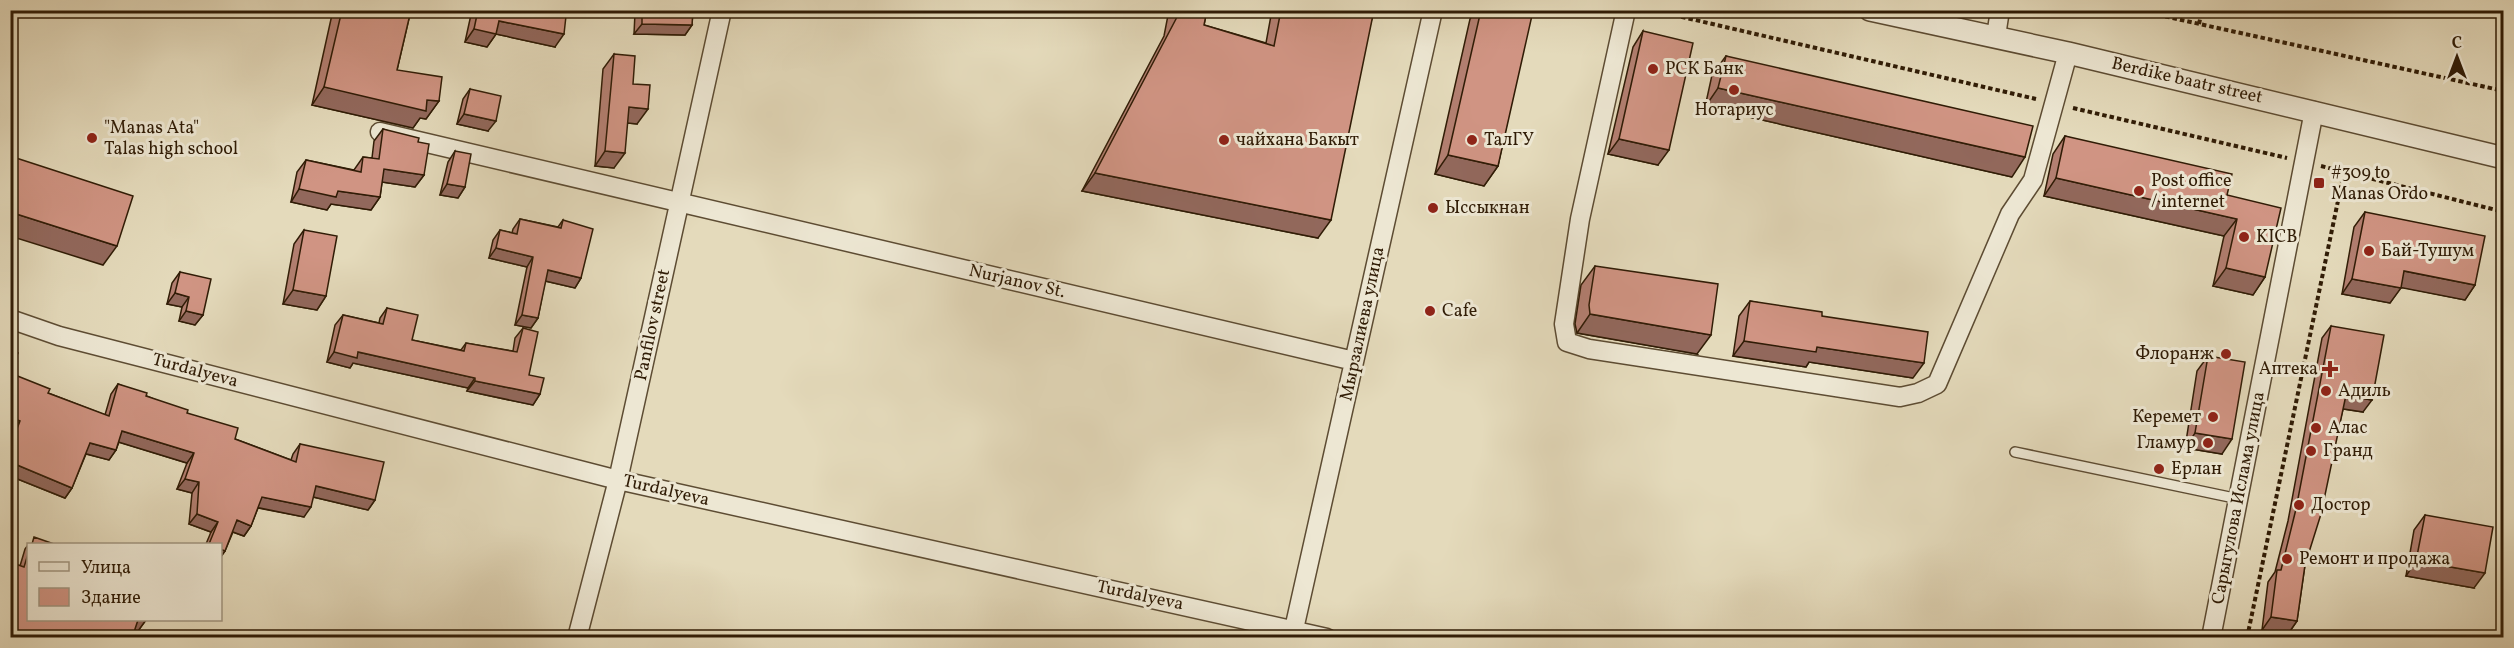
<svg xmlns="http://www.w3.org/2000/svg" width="2514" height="648" viewBox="0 0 2514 648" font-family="Vollkorn,serif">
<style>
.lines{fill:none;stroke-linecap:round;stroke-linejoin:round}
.service-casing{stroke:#5d4c33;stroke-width:12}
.minor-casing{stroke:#5d4c33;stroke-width:21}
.tertiary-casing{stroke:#5d4c33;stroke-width:24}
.path{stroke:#301c06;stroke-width:4;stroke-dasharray:4.5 3;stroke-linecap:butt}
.service{stroke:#ede7d3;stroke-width:9}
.minor{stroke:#ede7d3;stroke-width:18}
.tertiary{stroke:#ede7d3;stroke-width:21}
.wall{fill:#b37f71;stroke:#301c06;stroke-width:1.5}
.shaded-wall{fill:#92685c;stroke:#301c06;stroke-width:1.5}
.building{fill:#d09483;stroke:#301c06;stroke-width:1.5}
.poi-dot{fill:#8f2418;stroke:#ede7d3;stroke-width:2}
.labels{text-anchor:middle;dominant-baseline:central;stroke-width:6;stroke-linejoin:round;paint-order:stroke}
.poi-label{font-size:18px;fill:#301c06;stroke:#ede7d3;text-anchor:start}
.street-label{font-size:18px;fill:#301c06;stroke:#ede7d3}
</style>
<rect width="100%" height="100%" fill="#e4dabb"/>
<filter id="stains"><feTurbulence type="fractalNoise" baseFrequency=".00333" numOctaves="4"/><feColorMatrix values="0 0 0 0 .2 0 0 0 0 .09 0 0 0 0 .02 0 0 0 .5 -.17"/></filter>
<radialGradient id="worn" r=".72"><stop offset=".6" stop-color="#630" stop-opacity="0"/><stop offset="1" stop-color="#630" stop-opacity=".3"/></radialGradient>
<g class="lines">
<g class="service-casing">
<path id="service" d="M2015 452 2239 499"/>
</g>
<g class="minor-casing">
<path id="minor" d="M1626 10 1580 219 1564 324 1567 342 1589 349 1900 397 1918 393 1937 384 2010 214 2033 180 2068 53
M1996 36 2000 10
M380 132 1354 361
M10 319 59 336 618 480 1327 638
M577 638 618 480 722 10
M1292 638 1433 10
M2211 638 2314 111"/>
</g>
<g class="tertiary-casing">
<path id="tertiary" d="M1870 10 2068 53 2504 158"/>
</g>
<path class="path" d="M1652 10 2036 99
M2136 10 2504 91
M2199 24 2202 10
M2073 108 2287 158
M2321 166 2504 212
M2247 638 2344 172"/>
<use href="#service" class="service"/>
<use href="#minor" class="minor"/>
<use href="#tertiary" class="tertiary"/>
</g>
<path class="wall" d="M333 10H411L397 70 439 101 426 119 420 118 413 128 312 105Z
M472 10H544V14L555 47 496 34 487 47 465 42Z
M637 10H693L692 25 685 35 634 34 635 13Z
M1169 10H1207L1204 25 1266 43 1272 10H1374L1318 238 1082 191 1164 36Z
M1476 10H1531L1498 166 1484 186 1435 174 1470 19Z
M1643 31 1658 165 1608 154 1633 47Z
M614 54 637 124 627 123 614 168 595 166 603 69Z
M1726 56 2012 177 1705 107 1712 75Z
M470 89 488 131 457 124 463 99Z
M383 129 418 142 424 175 415 187 382 182 380 197 371 210 331 204 327 210 291 202 297 172 306 160 354 170 363 157 372 158 374 141Z
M2065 136 2227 195 2265 277 2253 295 2213 286 2224 236 2044 196 2053 154Z
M455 151 465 187 458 198 440 195 448 162Z
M2365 212 2475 285 2465 300 2401 287 2390 303 2342 294 2354 227Z
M520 219 558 227 563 220 581 278 575 288 545 281 538 318 531 328 515 325 527 267 489 258 493 240 500 230 512 233 513 229Z
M304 230 326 296 317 310 283 304 294 244Z
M1595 266 1697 354 1577 333 1575 324 1581 285Z
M180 272 203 315 195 325 179 321 182 307 167 304 172 283Z
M1750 301 1822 316 1913 378 1809 362 1806 367 1733 356 1739 316Z
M387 308 412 340 461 350 466 343 513 351 515 338 523 328 529 375 540 394 533 405 467 391 468 388 353 363 350 368 327 362 335 325 343 315 379 323 380 318Z
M2331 326 2363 412 2343 409 2305 565 2297 621 2288 634 2262 630 2268 582 2275 572 2288 521 2322 338Z
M2208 356 2222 454 2185 448 2197 371Z
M15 375 48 393 105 415 111 394 118 384 187 413 235 439 291 460 293 454 300 444 375 500 368 510 313 497 304 517 258 508 251 526 244 536 233 532 225 551 220 558V544H206L211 532 189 524 192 493 177 489 187 463 119 442 116 450 109 460 86 454 72 488 65 498 10 476V439L13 432 10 430V382Z
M2425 515 2474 588 2406 576 2414 530Z
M28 545V620H146L138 631 134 630 132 638H10L20 566 25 549Z"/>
<path class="shaded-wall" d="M499 21 564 34 555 47 496 34 487 47 465 42 474 29Z
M642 24 692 25 685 35 634 34Z
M324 87 427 100 439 101 426 119 420 118 413 128 312 105Z
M1718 88 2025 157 2012 177 1705 107Z
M629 107 648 109 637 124 618 122Z
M464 114 496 121 488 131 457 124Z
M1619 139 1669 150 1658 165 1608 154Z
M605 151 625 153 614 168 595 166Z
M1448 155 1498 166 1484 186 1435 174Z
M384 169 424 175 415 187 375 181Z
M1095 173 1331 220 1318 238 1082 191Z
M2056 178 2237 219 2224 236 2044 196Z
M447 184 465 187 458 198 440 195Z
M299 189 338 191 380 197 371 210 331 204 327 210 291 202Z
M10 212 117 246 103 265 10 236Z
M496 248 533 257 527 267 489 258Z
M2226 268 2265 277 2253 295 2213 286Z
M548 270 581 278 575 288 541 280Z
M2404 271 2475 285 2465 300 2393 286Z
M2352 279 2401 288 2390 303 2342 294Z
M293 290 326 296 317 310 283 304Z
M175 293 189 297 182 307 167 304Z
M186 311 203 315 195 325 179 321Z
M1590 314 1711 335 1697 354 1577 333Z
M522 315 538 318 531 328 515 325Z
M1744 341 1817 347 1924 363 1913 378 1809 362 1806 367 1733 356Z
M334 352H358L475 378 468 388 353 363 350 368 327 362Z
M475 381 540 394 533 405 467 391Z
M2346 395 2372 400 2363 412 2337 408Z
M10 417 20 421 13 432 10 430Z
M122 431 194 453 187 463 115 441Z
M2195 433 2232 439 2222 454 2185 448Z
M90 443 116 450 109 460 83 453Z
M10 462 72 488 65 498 10 476Z
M185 479 199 482 192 493 177 489Z
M316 486 375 500 368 510 309 496Z
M262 497 311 507 304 517 255 507Z
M197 514 218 522 211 532 189 524Z
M237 520 251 526 244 536 230 531Z
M220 549 225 551 220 558Z
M2416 561 2485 573 2474 588 2406 576Z
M2271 617 2297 621 2288 634 2262 630Z
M137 620H146L138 631 130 629Z
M10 628 31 634 29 638H10Z"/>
<path class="building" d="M342 10H411L397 70 442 77 439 101 427 100 426 111 324 87Z
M478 10H544V14L566 16 564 34 499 21 496 34 474 29Z
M642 10H693L692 25 642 24Z
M1179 10H1207L1204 25 1274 46 1281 10H1374L1331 220 1095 173 1177 17Z
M1481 10 1533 11 1498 166 1448 155Z
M1643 31 1693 43 1669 150 1619 139Z
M614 54 635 56 633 84 650 85 648 109 629 107 625 153 605 151Z
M1726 56 2033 126 2025 157 1718 88Z
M470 89 501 96 496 121 464 114Z
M383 129 419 138 418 142 429 144 424 175 384 169 380 197 338 191 336 197 299 189 306 160 361 172 363 157 379 159Z
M2065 136 2232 174 2227 195 2281 208 2265 277 2226 268 2237 219 2056 178Z
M455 151 471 154 465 187 447 184Z
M10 156 133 196 117 246 10 212Z
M2365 212 2485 236 2475 285 2404 271 2401 288 2352 279Z
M520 219 561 228 563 220 593 229 581 278 548 270 538 318 522 315 533 257 496 248 500 230 517 234Z
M304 230 337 236 326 296 293 290Z
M1595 266 1718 284 1711 335 1590 314 1589 305Z
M180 272 211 279 203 315 186 311 189 297 175 293Z
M1750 301 1822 312V316L1928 332 1924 363 1817 347 1816 352 1744 341Z
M387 308 418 315 412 340 464 351 466 343 517 352 523 328 538 332 529 375 544 378 540 394 475 381V378L358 352 357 358 334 352 343 315 383 324Z
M2331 326 2384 335 2372 400 2346 395 2321 514 2305 565 2297 621 2271 617 2277 570H2281L2296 509Z
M10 350 18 353 10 372Z
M2208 356 2245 362 2232 439 2195 433Z
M15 375 50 389 48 393 109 416 118 384 147 393 146 396 188 410 187 413 238 428 235 439 296 462 300 444 384 462 375 500 316 486 311 507 262 497 251 526 237 520 225 551 220 549V544H209L218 522 197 514 199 482 185 479 194 453 122 431 116 450 90 443 72 488 10 462V447L20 421 10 417V387Z
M2425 515 2493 527 2485 573 2416 561Z
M34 537 54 544H32Z
M28 554V620H138L132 638H31L30 637 31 634 10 628V562L24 567Z"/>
<g class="poi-dot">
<circle cx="1653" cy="69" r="6"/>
<circle cx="1734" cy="90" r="6"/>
<circle cx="92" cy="138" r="6"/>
<circle cx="1224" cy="140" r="6"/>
<circle cx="1472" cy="140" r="6"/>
<rect x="2313" y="177" width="12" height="12" rx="3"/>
<circle cx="2139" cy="191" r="6"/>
<circle cx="1433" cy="208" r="6"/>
<circle cx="2244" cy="237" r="6"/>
<circle cx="2369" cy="251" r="6"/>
<circle cx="1430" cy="311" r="6"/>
<circle cx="2226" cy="354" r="6"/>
<path d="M2327 360h6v6h6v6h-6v6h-6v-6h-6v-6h6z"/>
<circle cx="2326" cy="391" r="6"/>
<circle cx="2213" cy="417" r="6"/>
<circle cx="2316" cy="428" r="6"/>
<circle cx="2208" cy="443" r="6"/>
<circle cx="2311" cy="451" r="6"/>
<circle cx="2159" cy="469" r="6"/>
<circle cx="2299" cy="505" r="6"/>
<circle cx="2287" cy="559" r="6"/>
</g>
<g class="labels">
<g class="poi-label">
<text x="1665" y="69">РСК Банк</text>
<text x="1734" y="110" text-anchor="middle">Нотариус</text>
<text x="104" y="128">"Manas Ata"<tspan x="104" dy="21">Talas high school</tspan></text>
<text x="1236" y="140">чайхана Бакыт</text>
<text x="1484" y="140">ТалГУ</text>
<text x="2331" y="173">#309 to<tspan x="2331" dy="21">Manas Ordo</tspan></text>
<text x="2151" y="181">Post office<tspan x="2151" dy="21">/ internet</tspan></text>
<text x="1445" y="208">Ыссыкнан</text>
<text x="2256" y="237">KICB</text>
<text x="2381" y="251">Бай-Тушум</text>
<text x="1442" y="311">Cafe</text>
<text x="2214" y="354" text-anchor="end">Флоранж</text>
<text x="2318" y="369" text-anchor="end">Аптека</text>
<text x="2338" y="391">Адиль</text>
<text x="2201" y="417" text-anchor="end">Керемет</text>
<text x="2328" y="428">Алас</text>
<text x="2196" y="443" text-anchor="end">Гламур</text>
<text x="2323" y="451">Гранд</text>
<text x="2171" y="469">Ерлан</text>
<text x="2311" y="505">Достор</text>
<text x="2299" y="559">Ремонт и продажа</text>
</g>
<g class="street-label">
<text transform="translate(2187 81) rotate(13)">Berdike baatr street</text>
<text transform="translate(1017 282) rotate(13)">Nurjanov St.</text>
<text transform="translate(1363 324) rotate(-78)">Мырзалиева улица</text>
<text transform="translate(653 325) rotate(-78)">Panfilov street</text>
<text transform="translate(195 371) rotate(15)">Turdalyeva</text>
<text transform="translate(666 491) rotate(13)">Turdalyeva</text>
<text transform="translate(2239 498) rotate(-79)">Сарыгулова Ислама улица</text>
<text transform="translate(1140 596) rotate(12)">Turdalyeva</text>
</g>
</g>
<rect width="2514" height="648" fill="none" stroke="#e4dabb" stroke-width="36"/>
<rect x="12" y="12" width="2490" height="624" fill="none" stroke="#301c06" stroke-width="3"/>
<rect x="18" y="18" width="2478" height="612" fill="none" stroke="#301c06" stroke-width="1.5"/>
<rect x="27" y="543" width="195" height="78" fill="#ede7d3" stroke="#a19681" stroke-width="1.5"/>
<rect x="39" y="562" width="30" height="9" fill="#ede7d3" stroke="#a19681" stroke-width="1.5"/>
<text x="81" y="573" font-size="18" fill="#301c06">Улица</text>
<rect x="39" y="588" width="30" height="18" fill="#d09483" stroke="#a19681" stroke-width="1.5"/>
<text x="81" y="603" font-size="18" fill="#301c06">Здание</text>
<g transform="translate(2457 57)" stroke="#ede7d3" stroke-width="4.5" paint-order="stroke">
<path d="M0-4.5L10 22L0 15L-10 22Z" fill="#301c06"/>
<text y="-9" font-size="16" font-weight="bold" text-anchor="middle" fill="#301c06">С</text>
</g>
<rect width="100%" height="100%" filter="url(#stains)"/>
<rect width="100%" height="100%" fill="url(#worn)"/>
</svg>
